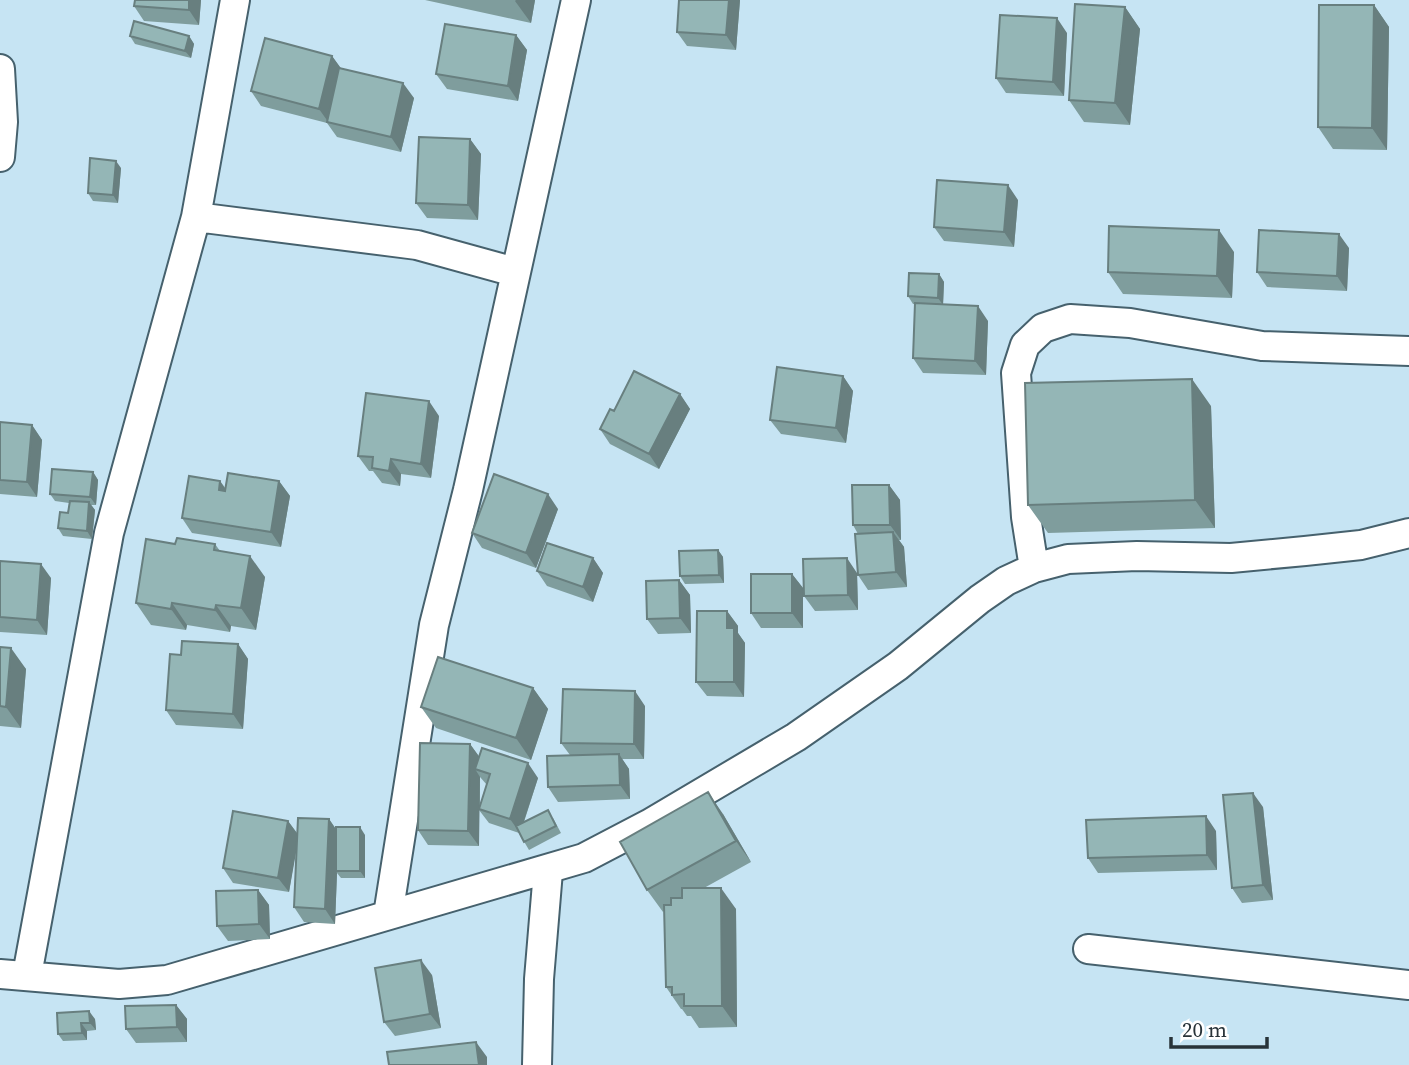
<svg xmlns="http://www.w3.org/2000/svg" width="1409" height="1065" viewBox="0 0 1409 1065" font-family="'Source Serif 4',serif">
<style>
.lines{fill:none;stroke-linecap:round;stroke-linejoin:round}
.street-casing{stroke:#46616d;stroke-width:32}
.street{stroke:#fff;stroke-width:28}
.wall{fill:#7f9d9d;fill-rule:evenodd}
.shaded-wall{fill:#687f7f}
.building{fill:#94b6b6;stroke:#687f7f;stroke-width:2}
</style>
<rect width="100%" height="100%" fill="#c6e4f3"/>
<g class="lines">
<g class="street-casing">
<path id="street" d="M0 69 3 122 0 157
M196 217 417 245 515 272
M1034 568 1026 517 1016 373 1025 345 1043 328 1070 319 1130 323 1262 346 1409 351
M388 915 434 625 468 490 576 0
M1088 949 1409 985
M0 974 119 984 167 980 584 858 649 824 796 737 898 666 980 599 1006 581 1034 568 1068 559 1137 556 1231 558 1305 551 1361 545 1409 533
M27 975 109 533 196 217 235 0
M537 1065 539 979 548 871"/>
</g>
<use href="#street" class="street"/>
</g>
<path class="wall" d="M135 0H201L199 25 144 21 134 6Z
M425 0H535L531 23Z
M740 0 736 50 687 46 677 32Z
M1374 5 1389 27 1387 150 1333 149 1318 127Z
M1125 7 1140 29 1130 125 1084 122 1069 100Z
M1067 33 1064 96 1006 93 996 78Z
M516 35 527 50 518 101 447 89 436 74Z
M130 36H189L194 44 191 58 135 44Z
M332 56 341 69 414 98 401 152 337 137 327 123 261 106 251 91Z
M470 139 481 154 478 220 427 218 416 203Z
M121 168 118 203 93 201 88 193Z
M1018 200 1014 247 944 241 934 227Z
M1349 248 1347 291 1267 287 1257 272Z
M1234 252 1232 298 1123 294 1108 272Z
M939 274 944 282 943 305 988 321 986 375 923 373 913 358 915 304H913L908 296Z
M843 376 853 391 846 443 781 434 770 420Z
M680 394 690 409 659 469 610 444 600 429 614 411Z
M1211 406 1215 528 1048 533 1028 505Z
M439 416 431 478 401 474 400 486 382 483 373 471H369L358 456Z
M0 422 32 425 42 440 37 497 0 494Z
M93 472 98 480 96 505H91L95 510 92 539 63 536 58 528 68 513 69 503 55 501 50 494Z
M220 481 226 489 279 481 290 496 281 547 192 533 182 518Z
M889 485 900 500 901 540H899L904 547 907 587 868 590 858 575V534L853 525Z
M558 509 536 568 482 548 472 533Z
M175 544H215L220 551 265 577 256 630 231 626 230 632 187 625 186 630 151 625 136 603Z
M718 550 723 557 724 583 685 584 680 576Z
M593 558 603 573 593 602 547 586 537 571Z
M0 561 51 578 47 635 0 632Z
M857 573 858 610 815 611 804 596Z
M792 574 803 588V628H761L751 613Z
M679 580 690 595 691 633 658 634 647 619Z
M727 611 738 626V633L745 643 744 697 707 696 696 682Z
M238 644 248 659 243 729 176 725 166 710 181 655Z
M0 647 26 669 21 728 0 726Z
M533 688 548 709 531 760 436 728 421 707Z
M645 706 644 759H622L629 769 630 799 558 802 548 787 570 755 561 743Z
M470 744 479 757 538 778 524 822 553 818 561 833 529 850 519 833 489 823 479 810V846L428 845 418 830ZM480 777 487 785 480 806Z
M1263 807 1273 900 1242 903 1232 888Z
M723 814 751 862 704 888 736 909 737 1027 699 1028 691 1016H687L682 1009H681L666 987 664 911 663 912 647 890Z
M329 819 336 829 365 835V878H341L337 873 335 924 304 922 294 907 296 849 289 892 233 883 223 868 288 821 297 833Z
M1216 831 1217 870 1098 873 1088 858Z
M258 890 269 905 270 939 228 941 217 926Z
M432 975 441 1028 395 1036 384 1022Z
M176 1005 187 1019V1042L136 1043 126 1029Z
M57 1013 95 1019 96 1030 87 1031V1040L63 1041 58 1034Z"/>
<path class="shaded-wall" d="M189 0H201L199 25 189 10Z
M516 0H535L531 23 515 1Z
M729 0H740L736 50 726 35Z
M1374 5 1389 27 1387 150 1372 128Z
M1125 7 1140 29 1130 125 1115 103Z
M1057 18 1067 33 1064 96 1053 82Z
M516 35 527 50 518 101 508 86Z
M189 36 194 44 191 58 185 51Z
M332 56 343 71 329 123 319 109Z
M403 83 414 98 401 152 391 137Z
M470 139 481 154 478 220 468 205Z
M116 161 121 168 118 203 113 195Z
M1008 185 1018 200 1014 247 1004 232Z
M1219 230 1234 252 1232 298 1217 276Z
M1339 234 1349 248 1347 291 1337 276Z
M939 274 944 282 943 305 938 298Z
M978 306 988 321 986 375 975 361Z
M843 376 853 391 846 443 836 428Z
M1192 379 1211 406 1215 528 1195 500Z
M680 394 690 409 659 469 649 454Z
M429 401 439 416 431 478 421 464Z
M32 425 42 440 37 497 27 482Z
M391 459 401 474 400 486 389 471Z
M93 472 98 480 96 505 90 497Z
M220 481 230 496 219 490Z
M279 481 290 496 281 547 271 532Z
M889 485 900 500 901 540 890 525Z
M548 494 558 509 536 568 526 553Z
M89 502 95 510 92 539 87 531Z
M893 532 904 547 907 587 896 572Z
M718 550 723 557 724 583 719 575Z
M250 556 265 577 256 630 241 608Z
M593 558 603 573 593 602 583 587Z
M847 558 857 573 858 610 848 595Z
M41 564 51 578 47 635 37 620Z
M792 574 803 588V628L792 613Z
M679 580 690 595 691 633 680 618Z
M172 603 187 625 186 630 171 609Z
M216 605 231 626 230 632 215 610Z
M727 611 738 626V633L745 643 744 697 734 682 727 628Z
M238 644 248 659 243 729 233 714Z
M11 648 26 669 21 728 6 707Z
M533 688 548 709 531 760 516 738Z
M635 691 645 706 644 759 634 744Z
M470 744 481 759 475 769 480 777 479 846 468 831Z
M619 754 629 769 630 799 620 785Z
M528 763 538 778 520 833 510 819Z
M708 792 723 814 751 862 736 841Z
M1253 793 1263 807 1273 900 1263 885Z
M1206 816 1216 831 1217 870 1207 855Z
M329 819 339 834 336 871 337 873 335 924 325 909Z
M288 821 299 836 289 892 278 878Z
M360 827 365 835V878L360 871Z
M721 888 736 909 737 1027 722 1006Z
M258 890 269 905 270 939 259 924Z
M421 960 432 975 441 1028 430 1014Z
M176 1005 187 1019V1042L177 1027Z
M89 1011 95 1019 96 1030 90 1023Z
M81 1023 87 1031V1040L82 1033Z
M476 1042 487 1057V1065H479Z"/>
<path class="building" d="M135 0H189V10L134 6Z
M679 0H729L726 35 677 32Z
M1075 4 1125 7 1115 103 1069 100Z
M1319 5H1374L1372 128 1318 127Z
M1000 15 1057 18 1053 82 996 78Z
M134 21 189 36 185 51 130 36Z
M445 24 516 35 508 86 436 74Z
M265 38 332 56 319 109 251 91Z
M339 68 403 83 391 137 327 122Z
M419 137 470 139 468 205 416 203Z
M90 158 116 161 113 195 88 193Z
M937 180 1008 185 1004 232 934 227Z
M1109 226 1219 230 1217 276 1108 272Z
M1259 230 1339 234 1337 276 1257 272Z
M909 273 939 274 938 298 908 296Z
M915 303 978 306 975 361 913 358Z
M777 367 843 376 836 428 770 420Z
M634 371 680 394 649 454 600 429 610 409 614 411Z
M1192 379 1195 500 1028 505 1025 383Z
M366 393 429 401 421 464 391 459 389 471 372 468 373 457 358 456Z
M0 422 32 425 27 482 0 480Z
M52 469 93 472 90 497 50 494Z
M228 473 279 481 271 532 182 518 189 476 220 481 219 490 225 491Z
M494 474 548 494 526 553 472 533Z
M852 485H889L890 525H853Z
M70 501 89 502 87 531 58 528 60 512 68 513Z
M893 532 896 572 858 575 855 534Z
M177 538 215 544 214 550 250 556 241 608 216 605 215 610 172 603 171 609 136 603 146 539 175 544Z
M547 543 593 558 583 587 537 571Z
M718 550 719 575 680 576 679 551Z
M847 558 848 595 804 596 803 559Z
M0 561 41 564 37 620 0 617Z
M751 574H792V613H751Z
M679 580 680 618 647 619 646 581Z
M697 611H727V628H734V682H696Z
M182 641 238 644 233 714 166 710 170 654 181 655Z
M0 647 11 648 6 707 0 706Z
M438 657 533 688 516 738 421 707Z
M563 689 635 691 634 744 561 743Z
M420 743 470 744 468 831 418 830Z
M482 748 528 763 510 819 479 809 490 774 475 769Z
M619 754 620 785 548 787 547 756Z
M708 792 736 841 647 890 620 842Z
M1253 793 1263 885 1232 888 1223 795Z
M548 810 556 826 524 842 516 826Z
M233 811 288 821 278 878 223 868Z
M1206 816 1207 855 1088 858 1086 820Z
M298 818 329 819 325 909 294 907Z
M336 827H360V871H336Z
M682 888H721L722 1006H684V994L672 995V987H666L664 905H671V898H682Z
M258 890 259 924 217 926 216 891Z
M421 960 430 1014 384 1022 375 968Z
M176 1005 177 1027 126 1029 125 1006Z
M89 1011 90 1023H81L82 1033 58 1034 57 1013Z
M476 1042 479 1065H389L387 1052Z"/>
<path d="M1171 1037v10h96v-10" fill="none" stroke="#283339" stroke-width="3.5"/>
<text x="1182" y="1037" font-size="21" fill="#283339" stroke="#ffffff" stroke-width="5" paint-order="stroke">20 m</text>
</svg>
